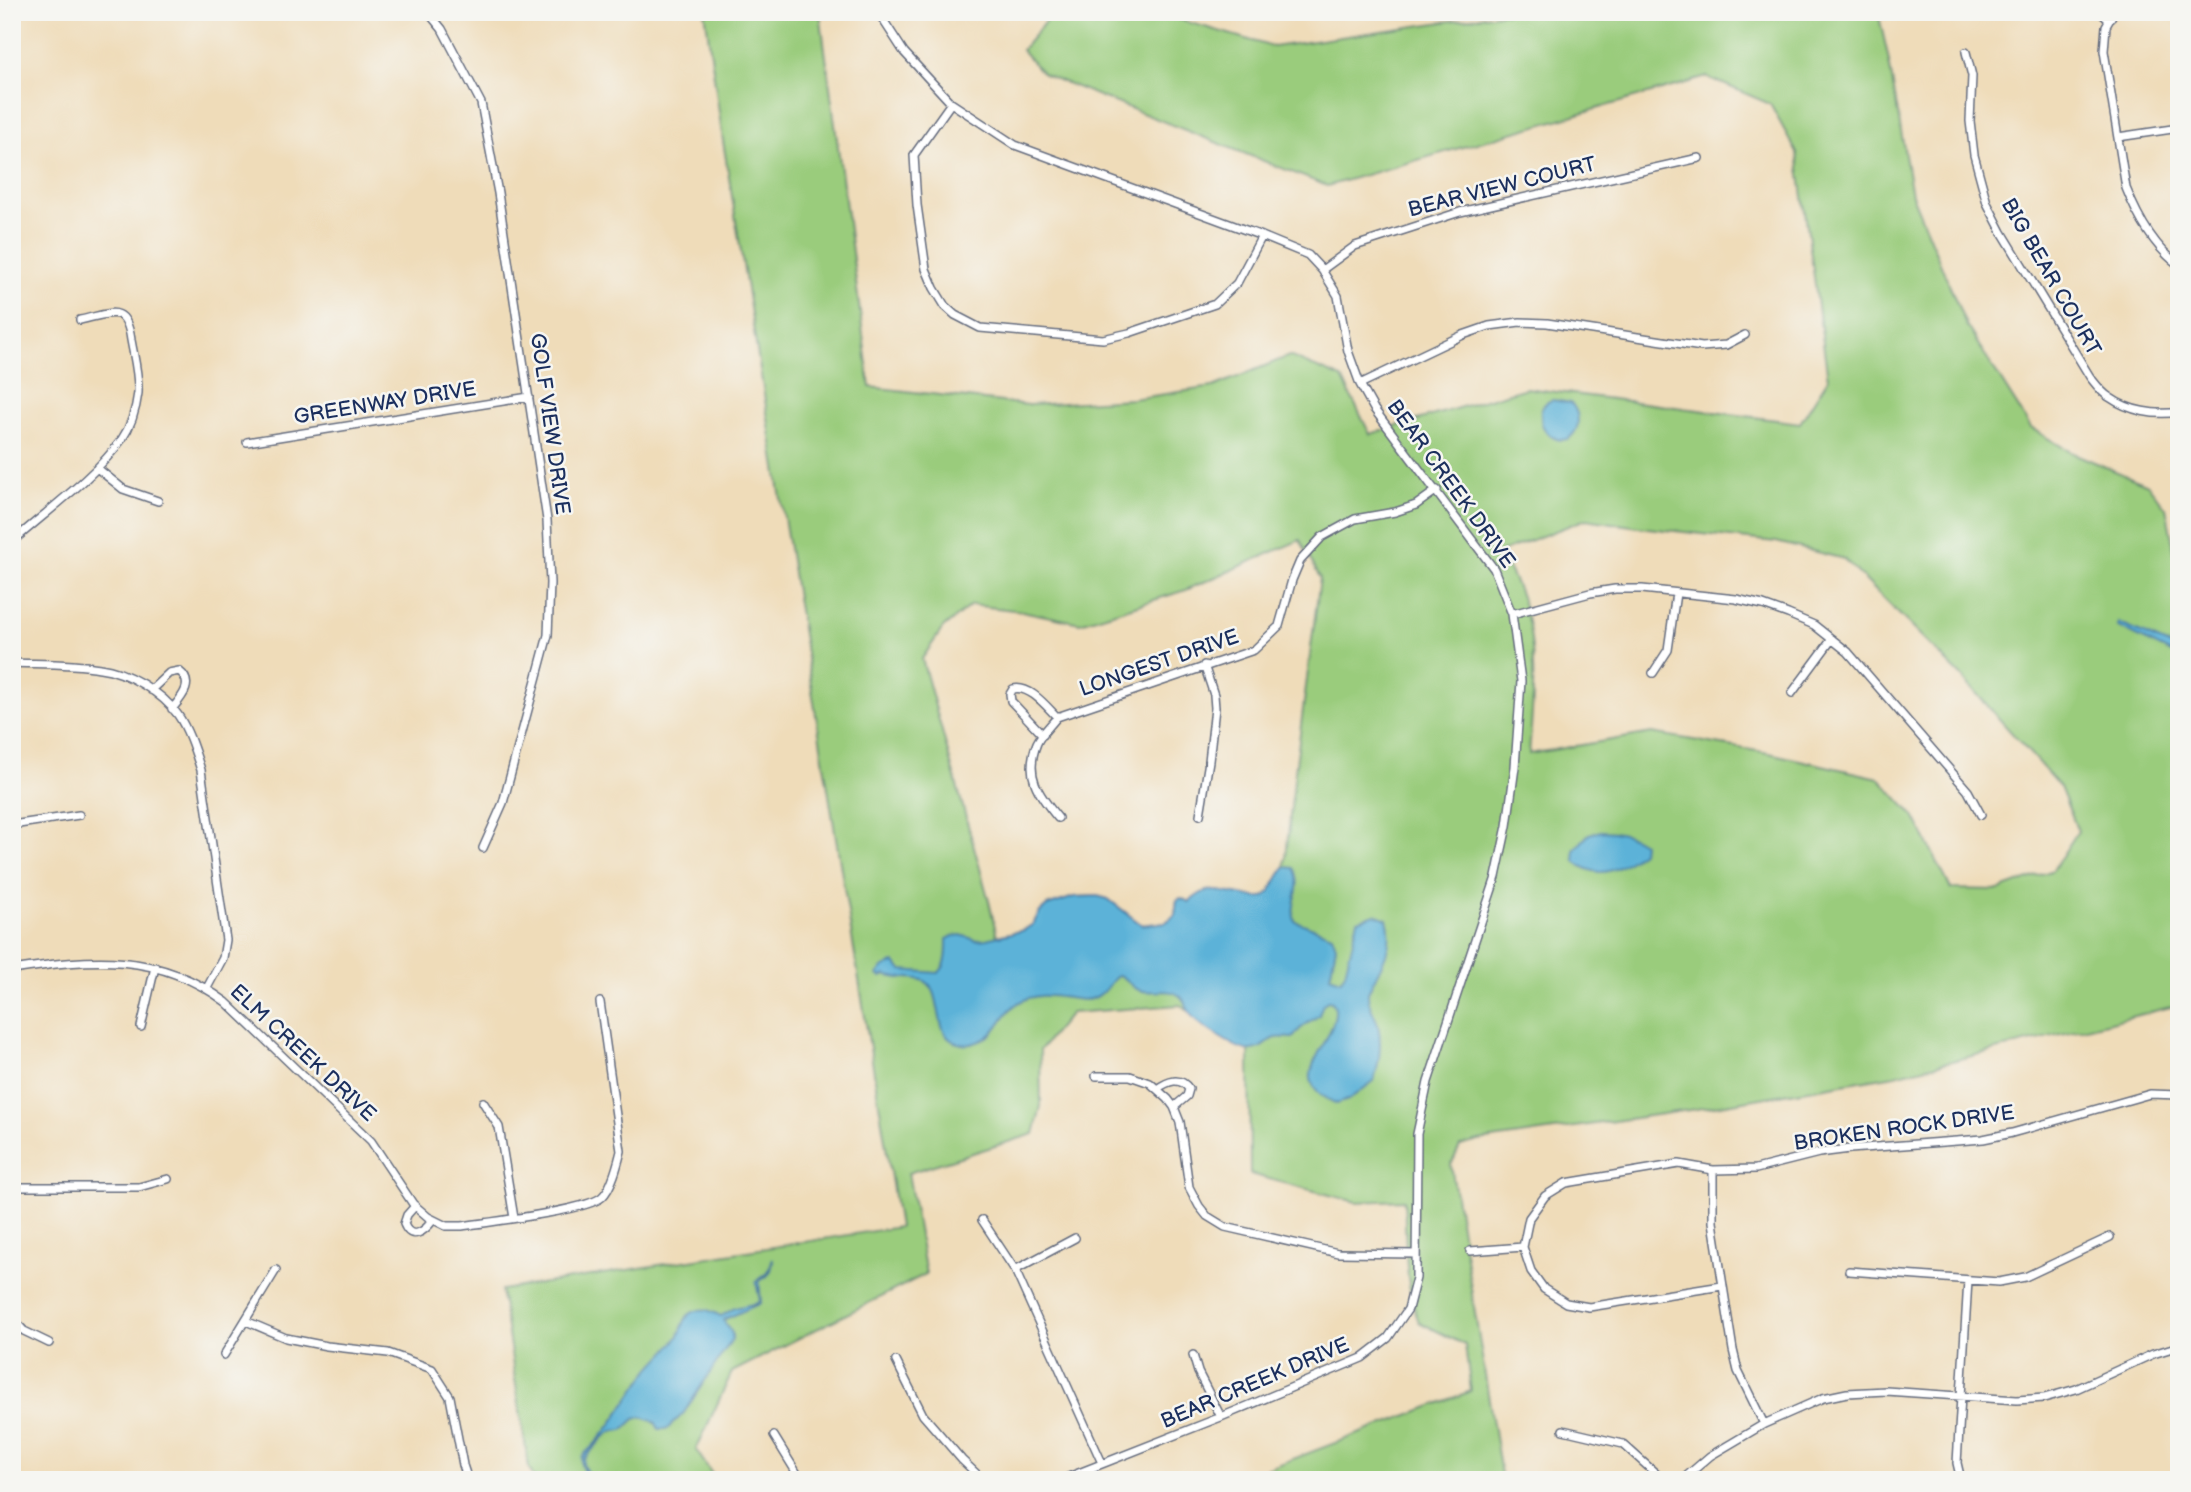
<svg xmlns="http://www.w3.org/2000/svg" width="2191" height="1492" viewBox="0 0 2191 1492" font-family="'Balsamiq Sans',sans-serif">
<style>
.green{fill:#9acc7c;stroke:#5a7e6d;stroke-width:2;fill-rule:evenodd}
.water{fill:#5cb2d8;stroke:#3c709b;stroke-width:2}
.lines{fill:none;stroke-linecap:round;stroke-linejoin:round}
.minor-casing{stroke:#656c7e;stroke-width:10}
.minor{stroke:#fff;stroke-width:7}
.labels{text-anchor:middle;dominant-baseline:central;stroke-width:5;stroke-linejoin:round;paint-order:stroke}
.street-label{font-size:21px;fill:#1b2f5e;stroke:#f6f6f2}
</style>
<rect width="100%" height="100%" fill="#f6f6f2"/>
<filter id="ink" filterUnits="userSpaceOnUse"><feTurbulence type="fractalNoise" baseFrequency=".0143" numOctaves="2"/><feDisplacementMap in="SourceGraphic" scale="14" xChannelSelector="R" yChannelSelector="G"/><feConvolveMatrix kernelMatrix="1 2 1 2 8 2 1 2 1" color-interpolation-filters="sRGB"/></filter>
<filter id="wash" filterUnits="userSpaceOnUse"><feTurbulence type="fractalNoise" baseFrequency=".00686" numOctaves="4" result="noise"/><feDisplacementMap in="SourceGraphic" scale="28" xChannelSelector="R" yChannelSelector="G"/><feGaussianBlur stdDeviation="1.57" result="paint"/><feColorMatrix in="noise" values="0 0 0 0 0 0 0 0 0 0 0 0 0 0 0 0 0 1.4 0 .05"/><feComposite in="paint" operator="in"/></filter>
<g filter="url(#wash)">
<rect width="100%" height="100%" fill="#efdcb9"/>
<path class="green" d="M705 12H820L870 387 1029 405 1132 399 1213 387 1289 356 1342 378 1370 434 1526 388 1800 423 1828 379 1797 153 1770 104 1707 77 1327 186 1043 74 1022 50 1053 12H1154L1273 47 1511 12H1878L1888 56 1912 195 1966 325 2031 428 2071 452 2148 485 2166 508 2179 575V1005L1895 1075 1703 1108 1479 1141 1460 1146 1451 1165 1502 1480H1238L1471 1391 1465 1345 1419 1322C1403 1282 1407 1242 1404 1200L1356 1202 1250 1174 1249 1046 1180 1005 1071 1013 1040 1050 1041 1106 1034 1134 908 1173 926 1274 732 1372 696 1450 716 1480H535L529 1468 501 1290 899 1227 723 141ZM1586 519 1638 527 1776 542 1844 559 1960 675 2060 787 2078 831 2053 870 1999 890 1951 889 1914 816 1879 778 1769 753 1652 733 1529 754C1533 703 1539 646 1521 597 1516 582 1507 567 1501 552ZM1300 540 1320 578 1293 787 1285 867C1278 876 1274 887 1267 895 1259 903 1222 888 1207 891 1201 892 1194 899 1189 902L1181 898 1177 900 1175 915 1166 922 1142 925 1108 899 1097 896 1074 897 1047 906 1040 912 1033 924 1024 930 997 936 989 901 922 659 943 628 971 605 1022 611 1080 623 1186 590Z"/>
<path class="water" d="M1552 400 1571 403C1590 425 1566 455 1546 431 1542 426 1541 423 1541 416 1540 408 1544 403 1552 400Z
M2118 623 2176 648 2179 650V657L2118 627Z
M1601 831C1615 831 1631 835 1643 843L1642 852C1620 868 1600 883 1575 861L1574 850 1589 834Z
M1285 867 1294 868C1304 886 1289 904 1295 921L1332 935 1336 946 1330 976 1341 980 1345 973 1358 920 1375 914 1387 919C1396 949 1379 966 1368 993 1367 1004 1375 1014 1378 1025 1382 1043 1379 1064 1374 1081L1348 1100 1337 1104C1287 1081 1322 1058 1333 1023 1335 1015 1337 1008 1332 1002L1328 1001 1323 1004 1319 1015 1300 1029 1293 1038C1288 1038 1282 1037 1276 1038 1266 1041 1261 1052 1247 1050 1236 1049 1199 1025 1192 1016 1188 1011 1186 1002 1181 997 1169 986 1153 995 1139 990 1131 988 1127 978 1118 975 1110 982 1106 992 1096 997 1077 1007 1047 985 1018 1003 998 1016 1001 1037 971 1044 965 1045 956 1044 951 1040 933 1027 944 987 922 980 910 976 897 980 885 975L881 977 878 975C880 968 888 964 895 963L902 970 938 973C948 966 947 950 947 939L953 936 961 935 976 940 986 939 1024 930 1033 924 1040 912 1047 906 1074 897 1097 896 1108 899 1142 925 1166 922 1175 915 1177 900 1181 898 1189 902C1194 898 1201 892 1207 891 1221 888 1260 903 1267 895 1274 887 1278 876 1285 867Z
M773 1258C772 1270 771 1276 759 1281L761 1303 723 1320 732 1333V1339L683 1414 667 1429H659L655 1422 642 1417 635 1419 623 1430 612 1431 603 1438 584 1459 583 1465 586 1471 594 1480H591C585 1473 577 1465 583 1455 609 1434 625 1401 646 1374 656 1361 669 1350 678 1337 684 1327 683 1315 696 1311 705 1307 713 1312 721 1316L735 1308 758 1303 760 1300 756 1282 768 1273Z"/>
</g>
<g filter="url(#ink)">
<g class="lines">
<g class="minor-casing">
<path id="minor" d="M428 12 442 29 481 103 498 193 547 520 550 583 548 635 503 803 483 848
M878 12 904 52 951 103 1015 145 1262 236 1308 255 1322 270 1338 296 1348 351 1360 384 1374 409 1494 569 1512 614 1521 681 1515 767 1507 826 1496 877 1428 1082 1417 1134 1416 1278 1408 1309 1388 1338 1362 1358 1221 1417 1061 1480
M2100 12 2109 20
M2114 12 2106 26 2104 51 2126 188C2137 216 2154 247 2179 265
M1966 52 1972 76 1970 121 1974 155 1987 203 2002 232 2090 377C2095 383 2101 392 2109 397 2129 411 2155 416 2179 412
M951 103 914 155 917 205 926 269 934 288 945 306 955 315 980 328 1103 339 1129 333 1215 304 1237 283 1262 236
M2118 137 2179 128
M1322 270 1355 246 1460 212 1699 158
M1360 384 1463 335 1489 326 1520 322 1547 323 1702 347 1726 345 1745 335
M247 442 529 397
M97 468 123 489 158 501
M12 542C46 512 97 475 122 439 131 426 136 409 138 393 139 376 134 357 131 340 126 302 110 314 80 320
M1512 614 1590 593 1615 589H1642L1736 599 1763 605 1788 614 1814 625 1848 652 1968 791 1981 815
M12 663C41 664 71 663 100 668 126 671 163 693 178 715 189 731 195 752 201 770L226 940 223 958 207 988
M1653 673 1668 650 1676 593
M151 690 169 673 179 671C195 683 182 697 172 709
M1792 693 1832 639
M1043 735 1011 701 1010 694 1013 689C1030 685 1046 706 1057 717
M1200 815 1209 761 1215 708 1214 695 1204 665
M1058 818C1038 794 1024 775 1037 743 1041 734 1051 725 1057 717L1254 650 1279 626 1292 580 1300 561 1322 537 1355 519 1395 512 1416 505 1437 490
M12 825 79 815
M12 970C92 958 157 951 226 1002L371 1141 413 1204 428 1217 446 1226H462C488 1222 586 1211 602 1197 612 1188 618 1163 621 1151L600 1002
M141 1027 155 967
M1096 1076H1130L1150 1083 1168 1099 1174 1107 1180 1122 1189 1187 1199 1206 1207 1216 1225 1227 1338 1253 1416 1254
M1157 1089C1168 1081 1180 1076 1189 1089L1187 1096 1174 1107
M483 1102 499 1127 514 1218
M12 1111 14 1187 12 1211
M1713 1170V1222L1733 1350 1738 1371 1764 1424
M14 1187H139L168 1179
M415 1206 407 1215 404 1224C411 1242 425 1231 433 1220
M982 1220 1015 1270 1102 1463
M1470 1251 1523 1247
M1015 1270 1075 1238
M1849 1271 1999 1282 2025 1277 2110 1237
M1722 1286 1589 1307 1566 1303 1544 1289 1531 1271 1523 1247 1529 1218 1545 1196 1566 1183 1679 1164 1713 1170 1756 1169 1819 1153 1850 1149 1983 1139 2012 1133 2150 1094 2179 1095
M12 1318 24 1331 49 1343
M246 1321 286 1338 327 1346 388 1353 432 1369 450 1397 463 1465 468 1480
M224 1355 276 1270
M1193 1355 1198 1372 1221 1417
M896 1361 923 1415 962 1460 983 1480
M1563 1430 1623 1444 1663 1480
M774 1436 801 1480
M1682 1480 1710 1456 1764 1424 1823 1398 1847 1393 1886 1391 2017 1400 2044 1398 2076 1389 2153 1354 2179 1346
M1961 1480 1957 1463 1968 1280"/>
</g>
<use href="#minor" class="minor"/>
</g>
</g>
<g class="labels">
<g class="street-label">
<text transform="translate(1502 187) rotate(-14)">BEAR VIEW COURT</text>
<text transform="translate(2051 277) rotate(60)">BIG BEAR COURT</text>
<text transform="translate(385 403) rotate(-9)">GREENWAY DRIVE</text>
<text transform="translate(550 424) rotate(82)">GOLF VIEW DRIVE</text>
<text transform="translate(1451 484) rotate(54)">BEAR CREEK DRIVE</text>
<text transform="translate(1159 663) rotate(-19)">LONGEST DRIVE</text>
<text transform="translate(303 1053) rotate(43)">ELM CREEK DRIVE</text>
<text transform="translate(1904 1128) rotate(-8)">BROKEN ROCK DRIVE</text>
<text transform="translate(1255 1383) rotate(-23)">BEAR CREEK DRIVE</text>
</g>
</g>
<rect width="2191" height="1492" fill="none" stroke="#f6f6f2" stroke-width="42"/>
</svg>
